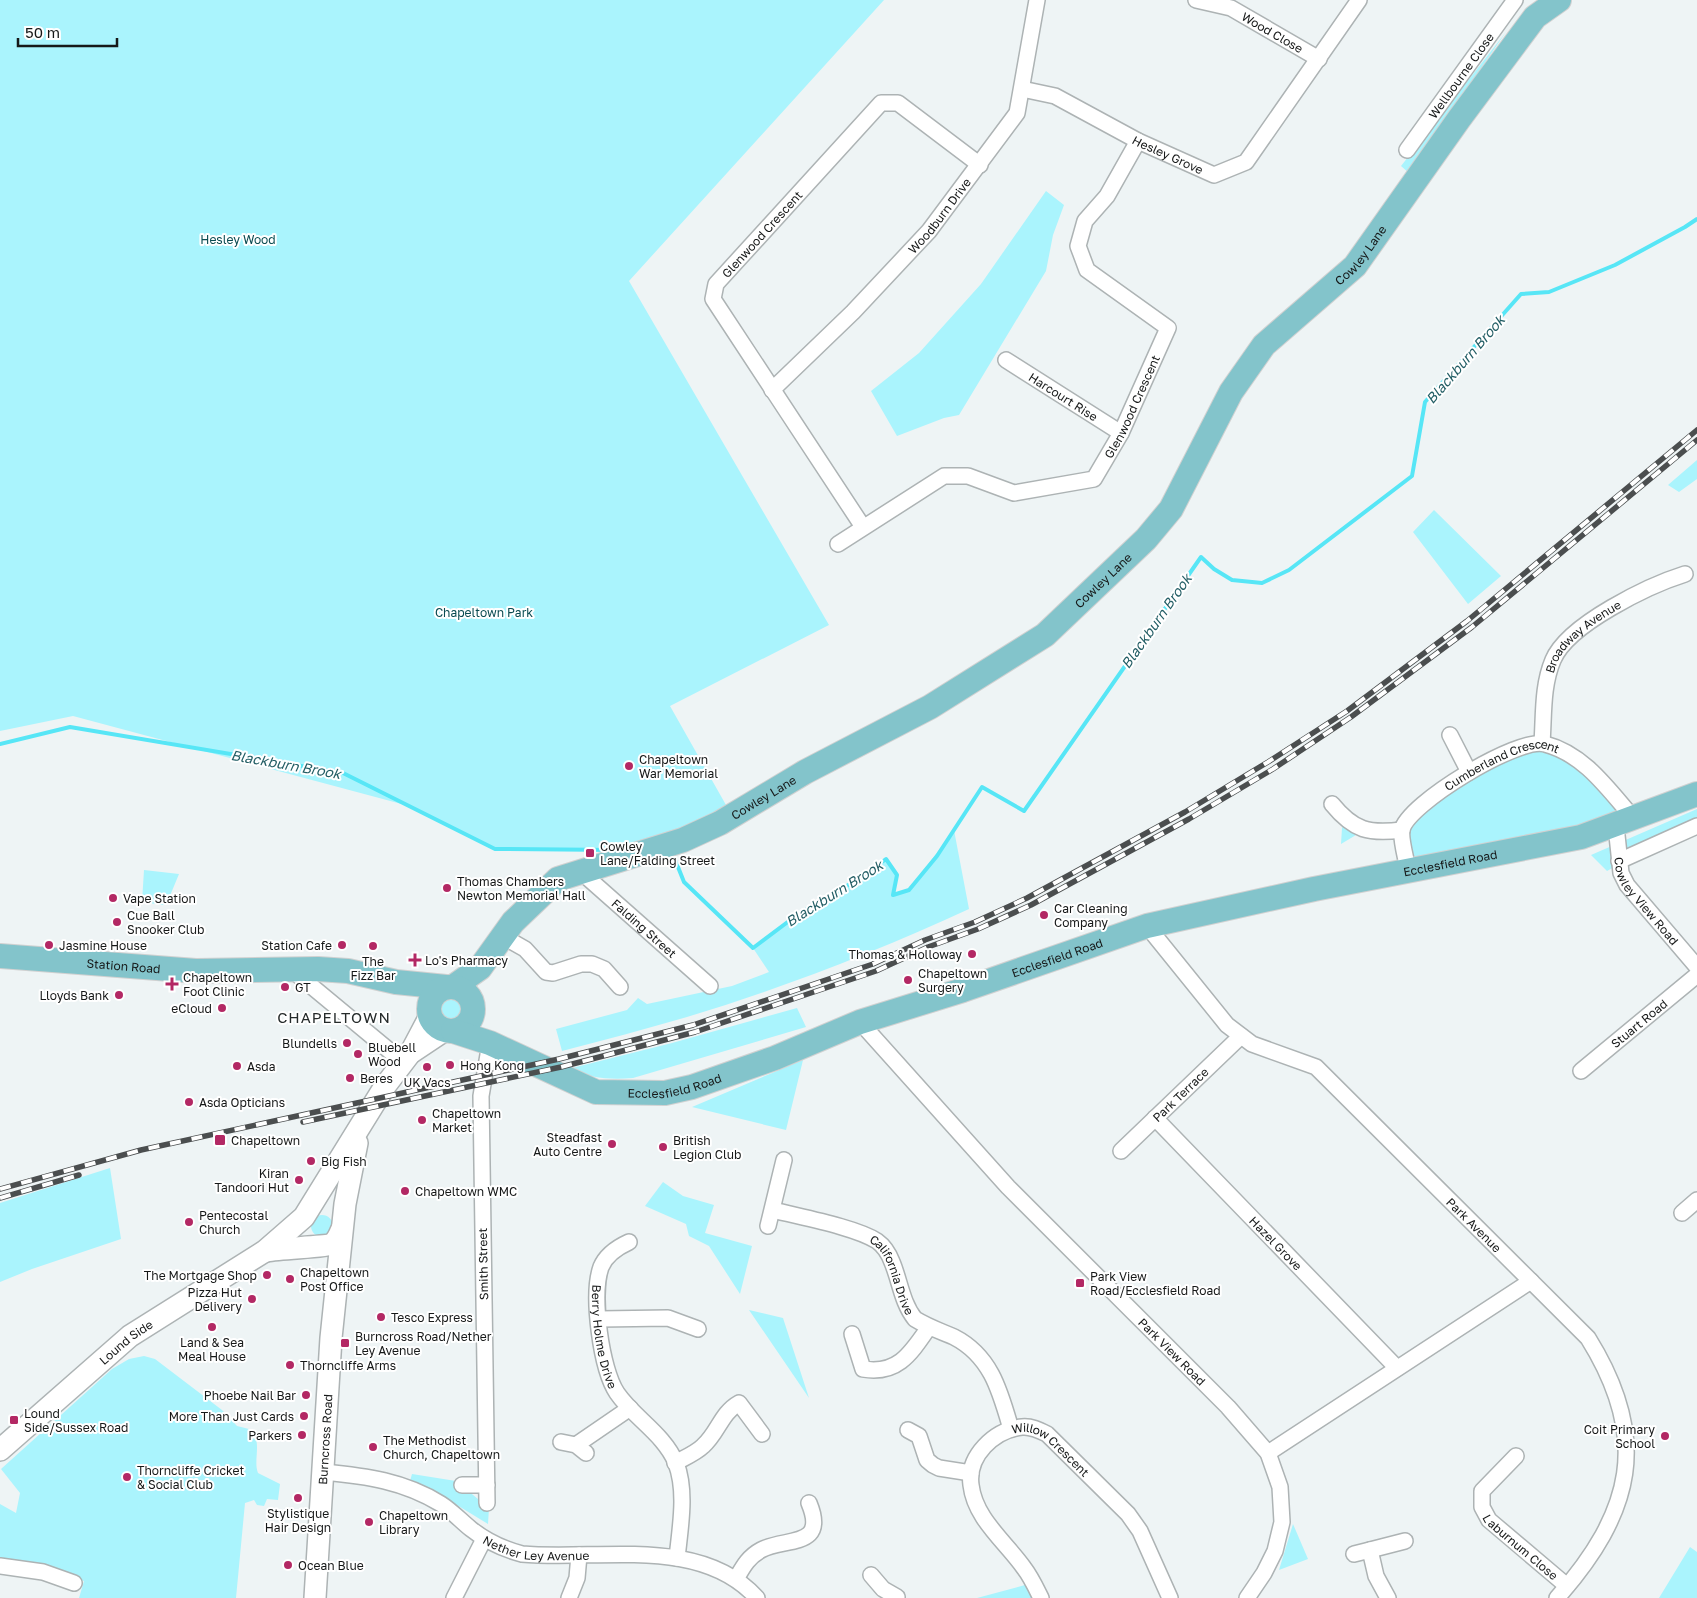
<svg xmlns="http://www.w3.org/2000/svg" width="1697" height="1598" viewBox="0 0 1697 1598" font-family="'Golos Text',sans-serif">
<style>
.green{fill:#aaf4fd}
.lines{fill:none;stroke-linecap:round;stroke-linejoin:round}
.stream{stroke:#57e6f6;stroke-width:4}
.street-casing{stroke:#adb3b4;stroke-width:18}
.secondary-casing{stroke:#adb3b4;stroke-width:24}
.primary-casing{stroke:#d0d1d1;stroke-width:26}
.street{stroke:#fff;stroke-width:15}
.secondary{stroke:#fff;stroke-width:21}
.primary{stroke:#83c4cb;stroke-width:24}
.rail-casing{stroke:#4b4e4f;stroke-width:5.5}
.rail{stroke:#fff;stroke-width:4;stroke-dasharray:11;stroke-linecap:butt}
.poi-dot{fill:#b32864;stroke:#fff;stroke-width:2}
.labels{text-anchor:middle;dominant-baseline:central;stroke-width:4;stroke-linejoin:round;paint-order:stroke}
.street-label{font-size:12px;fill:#161818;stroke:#fff}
.park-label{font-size:12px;fill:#094b51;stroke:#fff}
.poi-label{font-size:12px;fill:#161818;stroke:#fff;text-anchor:start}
.water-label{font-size:14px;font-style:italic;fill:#235e65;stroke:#fff}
.quarter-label{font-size:15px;letter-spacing:1px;fill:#262b2b;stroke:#fff}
</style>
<rect width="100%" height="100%" fill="#eef4f5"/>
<path class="green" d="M0 0H884L629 281 829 625 670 706 726 805 682 831 618 850 495 849 409 806 73 716 0 731Z
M1506 32 1409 173 1401 166Z
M1046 191 1064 205 1053 235 1046 271 959 415 944 418 897 436 871 391 919 353 981 284Z
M1697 460V479L1679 492 1668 485Z
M1434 510 1501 576 1468 604 1413 532Z
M1542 748 1568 759 1598 785 1624 817 1412 868 1407 831 1416 816 1473 775 1514 754Z
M1697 809V821L1607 871 1591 855Z
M1346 822 1358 828 1356 835 1341 844 1342 828Z
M954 830 969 909C878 951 783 988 687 1017 646 1029 604 1040 562 1051L556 1029 627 1010 638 998 647 1004 732 986 769 972 753 948 797 915 862 877 886 859 897 875 893 895 909 890Z
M144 870 179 874 167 903 163 905 142 902Z
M438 1009a13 13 0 1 1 26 0a13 13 0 1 1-26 0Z
M797 1008 806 1027 633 1078C609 1080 591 1078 568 1069L672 1043Z
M803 1060 786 1130 692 1107Z
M110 1168 121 1239 32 1269 0 1282V1203Z
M663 1182 683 1196 714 1205 705 1233 752 1246 740 1294 709 1246 689 1236 686 1224 645 1206Z
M311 1226a11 11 0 1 1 22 0a11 11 0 1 1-22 0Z
M749 1310 783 1318 809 1398Z
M144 1356 155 1359 222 1410 237 1426 249 1429 250 1438 256 1439C259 1450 254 1463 258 1473L280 1484 278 1500 267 1499 264 1506 257 1505 254 1500 245 1503 236 1598H79L84 1581 0 1557V1504L16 1513 20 1493 1 1469 112 1369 129 1359Z
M412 1474 456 1481 489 1508 488 1524 434 1491 410 1481Z
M1293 1524 1308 1559 1279 1570Z
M1690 1547 1697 1552V1598H1659Z
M1025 1585 1034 1598H977Z"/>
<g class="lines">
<path class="stream" d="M0 744 70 727 343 773 495 849 617 850
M674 857 684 882 753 948 797 915 862 877 886 859 897 875 893 895 909 890 937 856 982 787 1024 811 1201 557 1214 569 1232 580 1262 583 1289 570 1412 476 1425 402 1521 294 1549 292 1615 265 1685 227 1697 219"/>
<g class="street-casing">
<g id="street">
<path id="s1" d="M1196 0 1231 8 1319 59"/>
<path id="s2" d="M1022 89 1055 96 1138 141 1214 175 1246 162 1359 0"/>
<path id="s3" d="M1407 150 1515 0"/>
<path id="s4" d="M1006 360 1121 433"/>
<path id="s5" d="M772 390 853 312 929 231 1017 113 1037 0"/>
<path id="s6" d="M863 527 713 299 716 284 881 103H898L980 165"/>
<path id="s7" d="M838 544 944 476H968L1014 493 1094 479 1121 433 1168 328 1087 270 1078 246 1085 221 1107 196 1138 141"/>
<path d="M1450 735 1469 772"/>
<path id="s8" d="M1542 743C1544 715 1542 686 1553 660 1568 624 1650 585 1685 574"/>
<path d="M1332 804C1354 831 1369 834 1402 830"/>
<path id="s9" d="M1616 826 1621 873 1627 885 1697 967"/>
<path d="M1619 861 1697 826"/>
<path id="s10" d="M580 871 710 986"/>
<path id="s11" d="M1408 871C1407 861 1400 839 1402 830 1407 804 1519 736 1545 744 1584 754 1608 789 1634 819"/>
<path id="s12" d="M1147 926 1227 1025 1252 1044 1316 1067 1588 1338C1651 1439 1633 1512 1557 1598"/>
<path d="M502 936 525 949 546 972 553 973 581 964H592L604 969 620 987"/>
<path d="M292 970 403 1062"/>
<path id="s13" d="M860 1022 1008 1187 1228 1407 1268 1453 1280 1487 1282 1522 1275 1551 1264 1573 1247 1598"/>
<path id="s14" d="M1581 1071 1697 975"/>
<path id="s15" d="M1155 1118 1397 1368"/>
<path id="s16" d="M1121 1151 1241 1036"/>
<path id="s17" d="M773 1210C800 1217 855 1227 877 1241 884 1246 889 1254 892 1262 900 1281 902 1303 915 1319 928 1327 940 1331 954 1337 991 1356 1000 1391 1011 1429"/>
<path d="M1682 1213 1697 1200"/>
<path d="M768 1226 784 1160"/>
<path id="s18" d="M629 1242C618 1247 606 1255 601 1267 591 1295 601 1369 617 1393 634 1418 664 1434 676 1463 687 1492 680 1528 677 1558"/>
<path d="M600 1319 668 1318 698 1329"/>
<path d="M852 1334 863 1369C898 1375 911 1353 929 1327"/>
<path d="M908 1430 919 1436 927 1460 933 1465 939 1468 971 1473"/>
<path d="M561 1442 576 1445 586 1453"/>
<path d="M576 1445 630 1408"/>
<path d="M1268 1453 1531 1281"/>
<path id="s19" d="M1516 1456 1482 1491V1507L1489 1520 1567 1586"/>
<path d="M675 1463C684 1458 696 1453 703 1446 718 1433 721 1413 739 1403L762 1434"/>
<path id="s20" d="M324 1472C366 1476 404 1481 441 1504 452 1511 461 1521 471 1529 486 1541 503 1549 522 1554 598 1561 700 1535 757 1598"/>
<path d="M462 1485H487"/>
<path d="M487 1503 481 1096 490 1043"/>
<path d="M1370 1550 1405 1541"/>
<path d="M1354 1554 1370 1550 1376 1576 1388 1598"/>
<path d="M0 1566 43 1572 74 1583"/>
<path d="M871 1575 883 1589 897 1597"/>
<path d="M736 1579C743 1567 748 1557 761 1550 785 1537 828 1549 809 1503"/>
<path d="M454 1598 484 1539"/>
<path d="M569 1598 577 1578 579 1555"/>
<path id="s21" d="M1041 1598C1036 1588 1031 1577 1024 1568 1005 1541 975 1519 971 1485 967 1456 994 1430 1022 1427 1031 1426 1039 1430 1047 1434L1128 1514 1140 1531 1170 1598"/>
</g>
</g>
<g class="secondary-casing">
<g id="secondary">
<path d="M412 1052 445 1030"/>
<path d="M266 1251C279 1248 326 1247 332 1244 337 1241 339 1236 341 1231"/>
<path id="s22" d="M0 1450 130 1336 265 1251 304 1217 385 1086 411 1052 430 1016"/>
<path id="s23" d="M315 1598 331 1338 345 1204 357 1143"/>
</g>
</g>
<g class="primary-casing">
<g id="primary">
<path id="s24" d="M0 956 196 971 318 969 348 971 396 982 446 987"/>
<path id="s25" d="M453 987 480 968 513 922 558 879 683 840 720 823 805 772 930 707 1045 635 1146 539 1171 509 1231 392 1264 345 1355 266 1459 119 1535 17 1559 0"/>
<circle cx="451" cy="1009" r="22"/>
<path id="s26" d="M453 1031 490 1043 596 1092 665 1093 692 1087 775 1058 860 1022 963 990 1147 926 1314 889 1581 837 1697 794"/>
</g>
</g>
<use href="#street" class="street"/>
<use href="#secondary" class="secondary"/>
<use href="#primary" class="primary"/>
<g class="rail-casing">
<path id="rail" d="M303 1122 561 1067 695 1032 876 971 928 947 978 929 1031 905 1189 819 1273 769 1351 717 1472 627 1697 440
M0 1189 141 1150 559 1059 693 1025 873 964 925 940 975 922 1027 898 1185 812 1268 762 1347 711 1467 621 1697 430
M0 1198 79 1175"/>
</g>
<use href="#rail" class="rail"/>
</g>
<g class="poi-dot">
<circle cx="629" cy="766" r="5"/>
<rect x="585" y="848" width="10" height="10" rx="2.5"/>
<circle cx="447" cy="888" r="5"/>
<circle cx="113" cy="898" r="5"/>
<circle cx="1044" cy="915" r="5"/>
<circle cx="117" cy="922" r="5"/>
<circle cx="49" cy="945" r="5"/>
<circle cx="342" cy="945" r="5"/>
<circle cx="373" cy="946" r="5"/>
<circle cx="972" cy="954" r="5"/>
<path d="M412.5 952.5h5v5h5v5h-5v5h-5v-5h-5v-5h5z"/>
<circle cx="908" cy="980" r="5"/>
<path d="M169.5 976.5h5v5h5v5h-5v5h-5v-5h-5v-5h5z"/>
<circle cx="285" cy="987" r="5"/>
<circle cx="119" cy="995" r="5"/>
<circle cx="222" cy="1008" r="5"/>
<circle cx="347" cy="1043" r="5"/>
<circle cx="358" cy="1054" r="5"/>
<circle cx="450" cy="1065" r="5"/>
<circle cx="237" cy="1066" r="5"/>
<circle cx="427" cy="1067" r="5"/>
<circle cx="350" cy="1078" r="5"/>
<circle cx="189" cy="1102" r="5"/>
<circle cx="422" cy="1120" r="5"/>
<rect x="214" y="1134" width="12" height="12" rx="2.5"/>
<circle cx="612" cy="1144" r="5"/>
<circle cx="663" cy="1147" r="5"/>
<circle cx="311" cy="1161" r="5"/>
<circle cx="299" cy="1180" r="5"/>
<circle cx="405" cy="1191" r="5"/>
<circle cx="189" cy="1222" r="5"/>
<circle cx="267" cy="1275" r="5"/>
<circle cx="290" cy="1279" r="5"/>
<rect x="1075" y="1278" width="10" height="10" rx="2.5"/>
<circle cx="252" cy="1299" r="5"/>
<circle cx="381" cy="1317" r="5"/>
<circle cx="212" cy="1327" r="5"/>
<rect x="340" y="1338" width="10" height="10" rx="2.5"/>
<circle cx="290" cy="1365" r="5"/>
<circle cx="306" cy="1395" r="5"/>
<circle cx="304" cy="1416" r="5"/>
<rect x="9" y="1415" width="10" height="10" rx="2.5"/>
<circle cx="302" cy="1435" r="5"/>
<circle cx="1665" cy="1436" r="5"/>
<circle cx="373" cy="1447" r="5"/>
<circle cx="127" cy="1477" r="5"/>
<circle cx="298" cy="1498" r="5"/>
<circle cx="369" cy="1522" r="5"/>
<circle cx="288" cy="1565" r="5"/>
</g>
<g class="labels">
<g class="street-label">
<text stroke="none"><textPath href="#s1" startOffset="84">Wood Close</textPath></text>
<text stroke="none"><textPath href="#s3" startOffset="92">Wellbourne Close</textPath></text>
<text stroke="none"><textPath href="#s2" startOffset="161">Hesley Grove</textPath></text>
<text stroke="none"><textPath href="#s5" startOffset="242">Woodburn Drive</textPath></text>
<text stroke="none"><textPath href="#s6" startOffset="356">Glenwood Crescent</textPath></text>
<text stroke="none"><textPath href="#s25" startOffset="1199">Cowley Lane</textPath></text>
<text stroke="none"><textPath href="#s4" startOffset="68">Harcourt Rise</textPath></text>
<text stroke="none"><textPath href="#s7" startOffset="362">Glenwood Crescent</textPath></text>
<text stroke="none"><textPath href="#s25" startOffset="779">Cowley Lane</textPath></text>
<text stroke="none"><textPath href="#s8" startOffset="122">Broadway Avenue</textPath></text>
<text stroke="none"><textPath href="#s11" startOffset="166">Cumberland Crescent</textPath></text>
<text stroke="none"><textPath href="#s25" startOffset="374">Cowley Lane</textPath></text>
<text stroke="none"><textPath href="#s26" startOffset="1045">Ecclesfield Road</textPath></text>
<text stroke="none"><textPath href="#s9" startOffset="84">Cowley View Road</textPath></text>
<text stroke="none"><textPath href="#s10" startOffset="86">Falding Street</textPath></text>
<text stroke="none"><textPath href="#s26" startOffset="640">Ecclesfield Road</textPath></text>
<text stroke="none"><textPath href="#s24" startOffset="124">Station Road</textPath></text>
<text stroke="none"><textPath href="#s14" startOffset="75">Stuart Road</textPath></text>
<text stroke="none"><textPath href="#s26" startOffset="235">Ecclesfield Road</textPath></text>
<text stroke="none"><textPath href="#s16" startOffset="82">Park Terrace</textPath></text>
<text stroke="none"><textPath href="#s12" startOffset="450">Park Avenue</textPath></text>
<text stroke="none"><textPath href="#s15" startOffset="174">Hazel Grove</textPath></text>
<text transform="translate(483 1264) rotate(-91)">Smith Street</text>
<text stroke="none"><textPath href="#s17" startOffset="146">California Drive</textPath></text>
<text stroke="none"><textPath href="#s18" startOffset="109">Berry Holme Drive</textPath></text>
<text stroke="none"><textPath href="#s22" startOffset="166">Lound Side</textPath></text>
<text stroke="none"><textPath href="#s13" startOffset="454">Park View Road</textPath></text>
<text stroke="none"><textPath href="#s23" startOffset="159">Burncross Road</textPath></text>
<text stroke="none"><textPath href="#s21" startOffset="256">Willow Crescent</textPath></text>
<text stroke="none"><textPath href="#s20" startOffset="232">Nether Ley Avenue</textPath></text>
<text stroke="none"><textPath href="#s19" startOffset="121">Laburnum Close</textPath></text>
</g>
<g class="park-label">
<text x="238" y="239">Hesley Wood</text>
<text x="484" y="612">Chapeltown Park</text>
</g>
<g class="poi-label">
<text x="639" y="759">Chapeltown<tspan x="639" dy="14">War Memorial</tspan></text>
<text x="600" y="846">Cowley<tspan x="600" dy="14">Lane/Falding Street</tspan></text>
<text x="457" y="881">Thomas Chambers<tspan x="457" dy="14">Newton Memorial Hall</tspan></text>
<text x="123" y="898">Vape Station</text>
<text x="1054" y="908">Car Cleaning<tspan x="1054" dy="14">Company</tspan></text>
<text x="127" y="915">Cue Ball<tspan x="127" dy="14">Snooker Club</tspan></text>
<text x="59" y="945">Jasmine House</text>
<text x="332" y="945" text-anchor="end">Station Cafe</text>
<text x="962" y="954" text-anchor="end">Thomas &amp; Holloway</text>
<text x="425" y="960">Lo's Pharmacy</text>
<text x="373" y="961" text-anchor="middle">The<tspan x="373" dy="14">Fizz Bar</tspan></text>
<text x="918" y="973">Chapeltown<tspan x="918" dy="14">Surgery</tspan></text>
<text x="183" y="977">Chapeltown<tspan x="183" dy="14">Foot Clinic</tspan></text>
<text x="295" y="987">GT</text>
<text x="109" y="995" text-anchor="end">Lloyds Bank</text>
<text x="212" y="1008" text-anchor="end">eCloud</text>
<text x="337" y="1043" text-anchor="end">Blundells</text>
<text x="368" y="1047">Bluebell<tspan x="368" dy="14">Wood</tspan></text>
<text x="460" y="1065">Hong Kong</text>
<text x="247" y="1066">Asda</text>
<text x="360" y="1078">Beres</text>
<text x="427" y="1082" text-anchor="middle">UK Vacs</text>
<text x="199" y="1102">Asda Opticians</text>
<text x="432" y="1113">Chapeltown<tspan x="432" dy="14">Market</tspan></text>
<text x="602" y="1137" text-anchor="end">Steadfast<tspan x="602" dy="14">Auto Centre</tspan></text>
<text x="231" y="1140">Chapeltown</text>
<text x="673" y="1140">British<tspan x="673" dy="14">Legion Club</tspan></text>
<text x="321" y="1161">Big Fish</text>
<text x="289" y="1173" text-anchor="end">Kiran<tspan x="289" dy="14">Tandoori Hut</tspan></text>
<text x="415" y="1191">Chapeltown WMC</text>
<text x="199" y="1215">Pentecostal<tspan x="199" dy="14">Church</tspan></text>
<text x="300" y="1272">Chapeltown<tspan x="300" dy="14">Post Office</tspan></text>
<text x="257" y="1275" text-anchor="end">The Mortgage Shop</text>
<text x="1090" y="1276">Park View<tspan x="1090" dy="14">Road/Ecclesfield Road</tspan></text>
<text x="242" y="1292" text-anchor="end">Pizza Hut<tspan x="242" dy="14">Delivery</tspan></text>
<text x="391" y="1317">Tesco Express</text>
<text x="355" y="1336">Burncross Road/Nether<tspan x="355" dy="14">Ley Avenue</tspan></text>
<text x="212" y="1342" text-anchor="middle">Land &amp; Sea<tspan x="212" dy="14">Meal House</tspan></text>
<text x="300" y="1365">Thorncliffe Arms</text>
<text x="296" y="1395" text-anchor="end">Phoebe Nail Bar</text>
<text x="24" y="1413">Lound<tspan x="24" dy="14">Side/Sussex Road</tspan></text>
<text x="294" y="1416" text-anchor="end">More Than Just Cards</text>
<text x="1655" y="1429" text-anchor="end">Coit Primary<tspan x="1655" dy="14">School</tspan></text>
<text x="292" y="1435" text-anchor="end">Parkers</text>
<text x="383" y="1440">The Methodist<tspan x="383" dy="14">Church, Chapeltown</tspan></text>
<text x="137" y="1470">Thorncliffe Cricket<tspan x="137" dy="14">&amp; Social Club</tspan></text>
<text x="298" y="1513" text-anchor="middle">Stylistique<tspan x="298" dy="14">Hair Design</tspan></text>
<text x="379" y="1515">Chapeltown<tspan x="379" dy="14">Library</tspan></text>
<text x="298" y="1565">Ocean Blue</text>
</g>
<g class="water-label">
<text transform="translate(1465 359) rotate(-49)">Blackburn Brook</text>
<text transform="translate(1156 621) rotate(-55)">Blackburn Brook</text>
<text transform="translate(286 764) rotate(10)">Blackburn Brook</text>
<text transform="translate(834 893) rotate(-32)">Blackburn Brook</text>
</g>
<g class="quarter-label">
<text x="334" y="1017">CHAPELTOWN</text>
</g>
</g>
<path d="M18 38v8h99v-8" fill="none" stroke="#161818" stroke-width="2.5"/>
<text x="25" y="38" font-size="15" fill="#161818" stroke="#ffffff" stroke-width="4" paint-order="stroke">50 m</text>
</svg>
